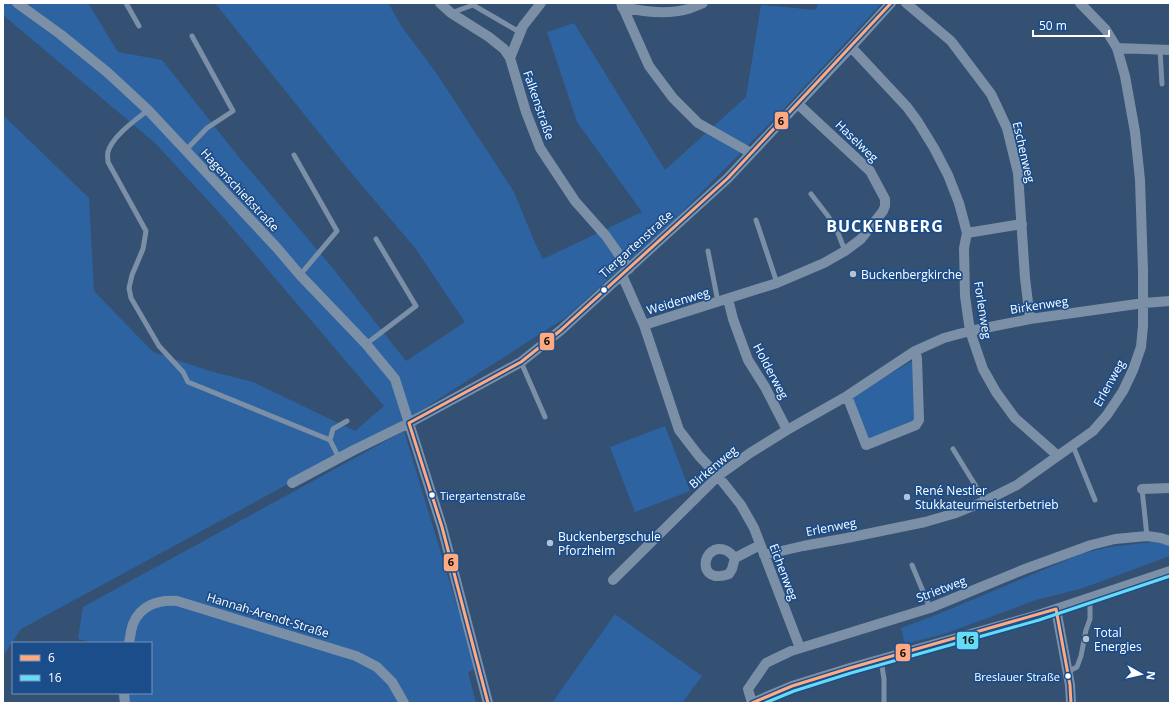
<svg xmlns="http://www.w3.org/2000/svg" width="1173" height="706" viewBox="0 0 1173 706" font-family="'Open Sans',sans-serif">
<style>
.green{fill:#2e63a2}
.lines{fill:none;stroke-linecap:round;stroke-linejoin:round}
.service{stroke:#7b90a6;stroke-width:5}
.minor{stroke:#7b90a6;stroke-width:10}
.bus-1-casing{stroke:#1b4d8b;stroke-width:6}
.bus-2-casing{stroke:#1b4d8b;stroke-width:6}
.bus-1{stroke:#ffa980;stroke-width:3}
.bus-2{stroke:#66dbf5;stroke-width:3}
.poi-dot{fill:#b8c2ce;stroke:#1b4d8b;stroke-width:1.5}
.bus-dot{fill:#fff;stroke:#1b4d8b;stroke-width:1.5}
.labels{text-anchor:middle;dominant-baseline:central;stroke-width:3.5;stroke-linejoin:round;paint-order:stroke}
.bus-label{font-size:11px;fill:#fff;stroke:#1b4d8b;text-anchor:start}
.street-label{font-size:12px;fill:#fff;stroke:#1b4d8b}
.poi-label{font-size:12px;fill:#fff;stroke:#1b4d8b;text-anchor:start}
.district-label{font-size:16px;font-weight:bold;letter-spacing:1px;fill:#fff;stroke:#1b4d8b}
.line-badge{stroke:#1b4d8b;stroke-width:1.5}
.pale-badge-label{font-size:11px;text-anchor:middle;font-weight:bold;fill:#111}
</style>
<rect width="100%" height="100%" fill="#345072"/>
<path class="green" d="M3 3H88L118 52 162 60 238 156 331 266 406 361 465 322 415 248 348 169 215 3H388L402 27 437 74 514 192 535 243 543 259 642 212 577 122 547 32 574 23 665 170 746 97 761 5 816 10 818 3H882L779 114 675 219 565 318 406 420 21 629 3 656V115L89 198 94 291 153 352 210 371 253 382 355 431 384 406 224 218 155 143 3 15Z
M914 360 918 420 866 445 851 397Z
M665 426 690 491 635 512 610 447Z
M404 431 476 669 468 672 476 703H119L118 693H151V643H96L78 639 83 607Z
M1153 542 1170 544V556L1083 588 1036 600 944 634 905 644 901 628 936 615 1081 554 1109 547Z
M615 614 702 676 682 703H552Z"/>
<g class="lines">
<path class="service" d="M126 3 139 26
M451 13 473 5 516 30 522 26
M1160 50 1162 84
M148 110C136 120 112 136 108 152 107 155 108 158 108 162L146 231 143 249 132 275 129 288 131 298 159 346 183 372 188 382 330 440 339 458
M185 151 207 128 233 111 192 36
M294 155 337 231 300 275
M811 194 828 216 838 233 845 251
M756 220 777 283
M708 251 718 302
M366 344 416 306 376 239
M521 362 545 417
M330 440 333 429 347 421
M1073 446 1095 500
M953 449 985 501
M1142 489 1147 536
M912 565 930 608
M881 660 884 679V703
M1067 672 1077 667 1081 656 1086 630 1090 619V598"/>
<path class="minor" d="M17 3 60 34 107 72 148 110 277 248 300 275 366 344 395 379 442 527 488 703
M440 3 451 13 489 37 504 49 510 58 526 112 540 148 575 201 606 236 629 269
M621 3 649 66 673 98 698 123 751 153
M906 3 951 41 991 94 1007 128 1018 173 1025 278 1030 319
M622 7C644 12 667 15 688 9 693 7 698 5 703 3
M851 47 907 107 918 122 934 148 948 175 959 203 967 233
M1117 48 1170 50
M510 58 523 26 541 3
M1022 224 967 233 964 248 965 296 970 331 983 369 996 392 1015 418 1058 456
M622 275 644 325 679 430 699 456 718 476 741 505 754 528 800 648
M728 299 733 319 748 360 765 387 787 430
M644 325 777 283 824 263 845 251 861 239 883 211 885 206V199L870 171 798 104
M847 396 866 445 916 425 919 420 917 358 915 351
M292 483 354 450 409 423 521 362 561 330 728 178 851 47 891 3
M1142 489 1170 488
M764 555 803 546 847 538 925 522 956 513 985 501 1017 485 1093 431 1107 415 1123 391 1133 370 1141 347 1143 326V270L1140 180 1135 132 1125 76 1117 48 1106 30 1080 3
M735 558C732 555 729 551 725 550 702 542 695 586 729 574L732 569 735 558 760 545
M613 580 718 476 750 453 787 430 847 396 915 351 944 338 970 331 1030 319 1144 303 1170 301
M1056 609 1070 685 1071 703
M129 643C130 637 131 630 133 624 140 606 158 599 177 601L356 656 377 667 392 682 404 703
M124 693 125 703
M752 703 748 689 766 663 791 651 930 608 1025 569 1091 545 1115 539 1147 536 1161 538 1170 541
M752 703 792 686 850 668 1038 615 1170 571"/>
<g class="bus-1-casing">
<path id="bus-1" d="M409 423 521 362 561 330 728 178 891 3
M409 423 442 527 488 703
M1056 609 1070 685 1071 703
M752 703 792 686 850 668 1056 609"/>
</g>
<g class="bus-2-casing">
<path id="bus-2" d="M765 703 794 691 851 673 1039 620 1170 576"/>
</g>
<use href="#bus-1" class="bus-1"/>
<use href="#bus-2" class="bus-2"/>
</g>
<g class="poi-dot">
<circle cx="853" cy="274" r="4"/>
<circle cx="907" cy="497" r="4"/>
<circle cx="550" cy="543" r="4"/>
<circle cx="1086" cy="639" r="4"/>
</g>
<g class="bus-dot">
<circle cx="604" cy="290" r="3.5"/>
<circle cx="432" cy="495" r="3.5"/>
<circle cx="1068" cy="676" r="3.5"/>
</g>
<g class="labels">
<g class="bus-label">
<text x="440" y="495">Tiergartenstraße</text>
<text x="1060" y="676" text-anchor="end">Breslauer Straße</text>
</g>
<g class="street-label">
<text transform="translate(539 105) rotate(71)">Falkenstraße</text>
<text transform="translate(857 141) rotate(44)">Haselweg</text>
<text transform="translate(1024 152) rotate(77)">Eschenweg</text>
<text transform="translate(240 190) rotate(47)">Hagenschießstraße</text>
<text transform="translate(636 244) rotate(-42)">Tiergartenstraße</text>
<text transform="translate(678 301) rotate(-17)">Weidenweg</text>
<text transform="translate(1039 305) rotate(-9)">Birkenweg</text>
<text transform="translate(983 310) rotate(81)">Forlenweg</text>
<text transform="translate(771 371) rotate(62)">Holderweg</text>
<text transform="translate(1109 383) rotate(-61)">Erlenweg</text>
<text transform="translate(713 467) rotate(-40)">Birkenweg</text>
<text transform="translate(831 527) rotate(-11)">Erlenweg</text>
<text transform="translate(784 572) rotate(69)">Eichenweg</text>
<text transform="translate(941 589) rotate(-21)">Strietweg</text>
<text transform="translate(268 615) rotate(17)">Hannah-Arendt-Straße</text>
</g>
<g class="poi-label">
<text x="861" y="274">Buckenbergkirche</text>
<text x="915" y="490">René Nestler<tspan x="915" dy="14">Stukkateurmeisterbetrieb</tspan></text>
<text x="558" y="536">Buckenbergschule<tspan x="558" dy="14">Pforzheim</tspan></text>
<text x="1094" y="632">Total<tspan x="1094" dy="14">Energies</tspan></text>
</g>
<g class="district-label">
<text x="885" y="226">BUCKENBERG</text>
</g>
</g>
<g class="line-badge">
<rect x="774" y="111" width="15" height="19" rx="4" fill="#ffa980"/>
<rect x="539" y="332" width="16" height="19" rx="4" fill="#ffa980"/>
<rect x="443" y="553" width="16" height="19" rx="4" fill="#ffa980"/>
<rect x="956" y="631" width="23" height="19" rx="4" fill="#66dbf5"/>
<rect x="895" y="643" width="16" height="19" rx="4" fill="#ffa980"/>
</g>
<g class="pale-badge-label">
<text x="781" y="125">6</text>
<text x="547" y="345">6</text>
<text x="451" y="566">6</text>
<text x="968" y="644">16</text>
<text x="903" y="657">6</text>
</g>
<rect width="1173" height="706" fill="none" stroke="#ffffff" stroke-width="8"/>
<rect x="12" y="642" width="140" height="52" fill="#1b4d8b" stroke="#7694b9"/>
<rect x="20" y="655" width="20" height="6" fill="#ffa980" stroke="#7694b9"/>
<text x="48" y="662" font-size="12" fill="#ffffff">6</text>
<rect x="20" y="675" width="20" height="6" fill="#66dbf5" stroke="#7694b9"/>
<text x="48" y="682" font-size="12" fill="#ffffff">16</text>
<g transform="translate(1141 674) rotate(98)" stroke="#1b4d8b" stroke-width="3" paint-order="stroke">
<path d="M0-3L7 15L0 10L-7 15Z" fill="#ffffff"/>
<text y="-6" font-size="11" font-weight="bold" text-anchor="middle" fill="#ffffff">N</text>
</g>
<path d="M1033 30v6h76v-6" fill="none" stroke="#ffffff" stroke-width="2"/>
<text x="1039" y="30" font-size="12" fill="#ffffff" stroke="#1b4d8b" stroke-width="3" paint-order="stroke">50 m</text>
</svg>
